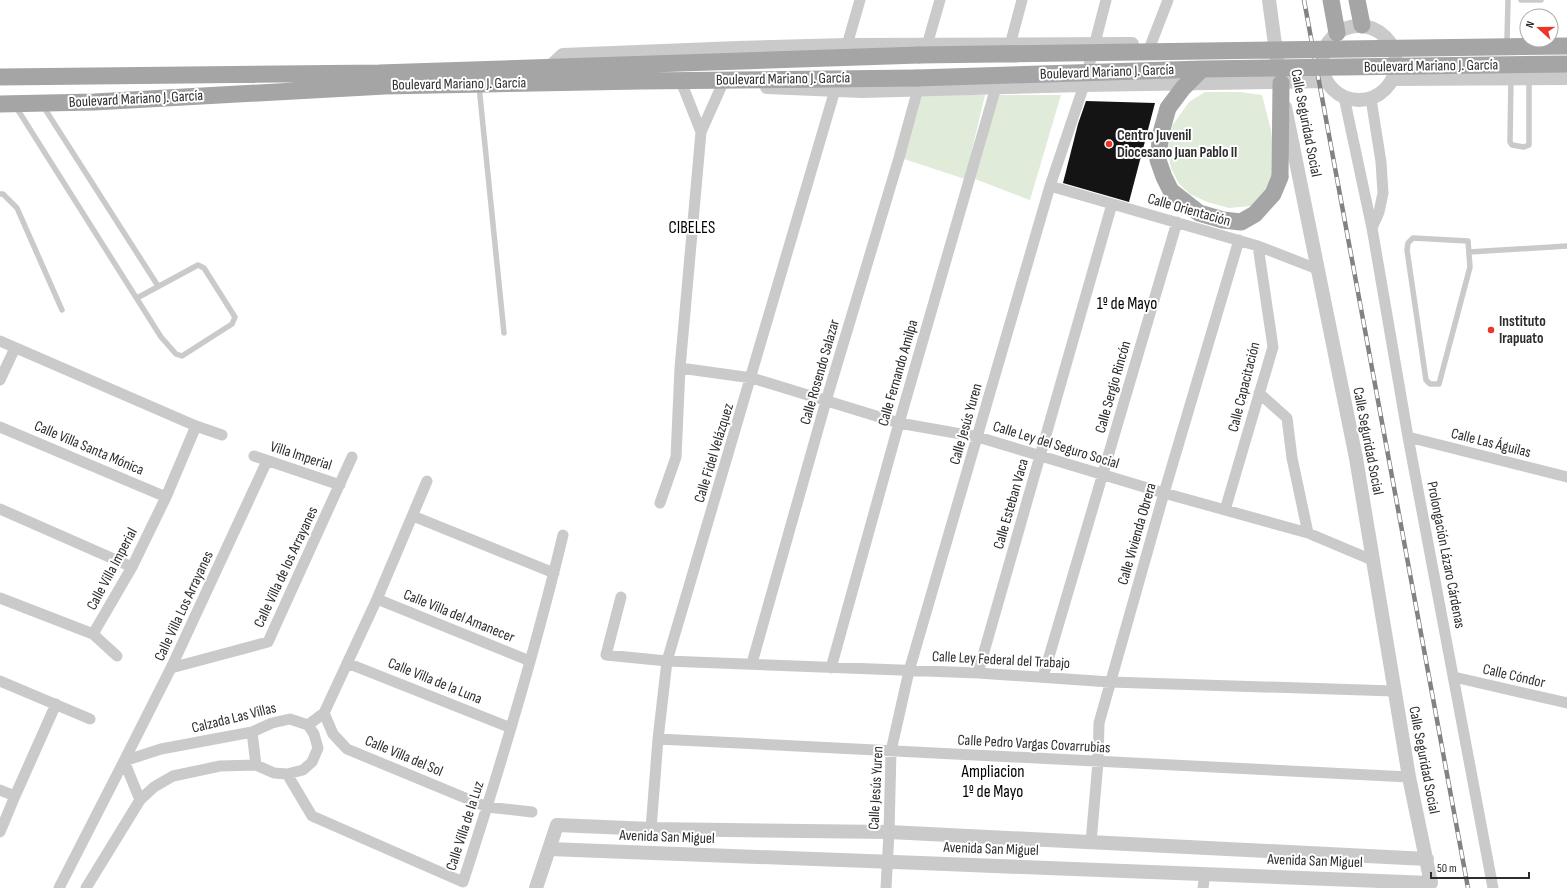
<svg xmlns="http://www.w3.org/2000/svg" width="1567" height="888" viewBox="0 0 1567 888" font-family="'Sofia Sans Condensed',sans-serif">
<style>
.green{fill:#e1ebda}
.building{fill:#141414}
.lines{fill:none;stroke-linecap:round;stroke-linejoin:round}
.service{stroke:#cacaca;stroke-width:5.5}
.minor{stroke:#cacaca;stroke-width:11}
.tertiary{stroke:#cacaca;stroke-width:14}
.primary{stroke:#a5a5a5;stroke-width:17}
.rail-casing{stroke:#828282;stroke-width:4.5}
.rail{stroke:#fff;stroke-width:3;stroke-dasharray:9;stroke-linecap:butt}
.primary-bridge{stroke:#a5a5a5;stroke-width:17}
.poi-dot{fill:#eb3528;stroke:#fff;stroke-width:1.5}
.labels{text-anchor:middle;dominant-baseline:central;stroke-width:4;stroke-linejoin:round;paint-order:stroke}
.street-label{font-size:15px;fill:#2d2d2d;stroke:#fff}
.poi-label{font-size:15px;font-weight:bold;fill:#2d2d2d;stroke:#fff;text-anchor:start}
.quarter-label{font-size:17px;fill:#000;stroke:#fff}
</style>
<rect width="100%" height="100%" fill="#fff"/>
<path class="green" d="M1205 92H1240L1262 95 1271 130 1275 170 1272 184 1260 200 1251 206 1229 208 1207 202 1190 194 1179 184 1171 168 1168 151 1172 126 1189 102Z
M922 95H985L965 179 904 159Z
M998 95H1061L1030 200 975 179Z"/>
<path class="building" d="M1086 101 1155 103 1129 202 1063 183 1078 124Z"/>
<g class="lines">
<path class="service" d="M1521 0H1541
M1507 40 1508 0
M1511 78 1510 142 1512 145 1524 147 1529 145V78
M479 86 504 333
M43 106 158 286
M16 107 161 337 176 354 182 356 232 324 235 317 204 268 198 265 137 298
M0 194H3L17 208 62 310
M1413 238 1468 241 1470 267 1439 384H1430L1426 380 1407 250 1408 243Z
M1469 252 1567 246"/>
<path class="minor" d="M1151 44 1168 0
M847 45 860 0
M927 45 940 0
M1010 45 1022 0
M682 84 701 132
M1344 97 1372 228 1408 437 1493 888
M1371 99 1381 162 1383 193 1379 212 1372 228
M1050 186 1258 246 1317 269
M0 341 196 426 222 435
M680 368 752 378 899 423 978 437 1164 493 1308 533 1372 560
M0 380 15 348
M1259 393 1287 418 1292 458 1308 533
M0 427 166 497
M1408 437 1567 477
M254 456 340 485
M660 503 676 457 680 368 701 132 722 85
M0 509 132 567
M1225 510 1273 347 1258 246
M413 516 554 573
M621 597 606 655 667 661 978 673 1110 682 1394 691
M0 598 93 634 117 656
M377 599 530 661
M93 634 132 567 166 497 196 426
M347 663 511 728
M752 663 826 401 899 158 918 89
M171 668 268 642 352 457
M831 668 899 423 996 87
M978 673 1112 204
M1043 677 1177 222
M1454 677 1567 703
M0 681 90 719
M324 713 333 734 347 749 487 807 532 812
M308 725 324 713 377 599 427 481
M252 732 256 765
M658 739 1409 777
M287 774 312 816 463 882C500 768 535 652 563 535
M0 790 15 796
M140 800 124 761 171 668 267 461
M651 829 658 739 667 661 835 90
M0 832 15 796 56 704
M1091 842 1098 762 1099 723 1164 493 1239 240
M59 888 124 761 161 749 252 732 272 723 290 719 308 725 314 734 318 748 312 762 303 770 287 774 274 773 256 765 220 766 173 776 154 787 140 800 86 888
M886 888 889 832 891 751 909 671 1050 186 1084 85 1106 0
M1203 888 1205 873"/>
<path class="tertiary" d="M1269 0 1277 59
M1322 63a37 37 0 1 1 74 0a37 37 0 1 1-74 0Z
M549 68 563 55 738 48 847 45 1132 44
M1393 79 1567 78
M767 87 862 91 1084 85 1326 81
M549 849C843 861 1137 870 1431 883L1409 777 1356 458 1285 107
M536 888 557 825 651 829 889 832 1427 859"/>
<path class="primary" d="M1331 0 1337 33
M1357 0 1362 25
M0 77 379 73 919 55
M0 104 94 102 385 86 641 81 917 78
M1280 177 1281 83"/>
<g class="rail-casing">
<path id="rail" d="M1304 0 1468 888"/>
</g>
<use href="#rail" class="rail"/>
<path class="primary-bridge" d="M919 55 1567 46
M1202 69 1183 88 1168 108 1161 133 1158 160 1164 177 1171 191 1199 213 1223 220 1241 222 1255 214 1273 194 1280 177
M917 78 1202 69 1567 64"/>
</g>
<g class="poi-dot">
<circle cx="1109" cy="144" r="4"/>
<circle cx="1491" cy="330" r="4"/>
</g>
<g class="labels">
<g class="street-label">
<text transform="translate(1431 66) rotate(-1)">Boulevard Mariano J. García</text>
<text transform="translate(1107 72) rotate(-2)">Boulevard Mariano J. García</text>
<text transform="translate(783 79) rotate(-1)">Boulevard Mariano J. García</text>
<text transform="translate(459 84) rotate(-1)">Boulevard Mariano J. García</text>
<text transform="translate(136 99) rotate(-3)">Boulevard Mariano J. García</text>
<text transform="translate(1306 123) rotate(79)">Calle Seguridad Social</text>
<text transform="translate(1189 210) rotate(16)">Calle Orientación</text>
<text transform="translate(820 372) rotate(-74)">Calle Rosendo Salazar</text>
<text transform="translate(898 373) rotate(-74)">Calle Fernando Amilpa</text>
<text transform="translate(1113 387) rotate(-74)">Calle Sergio Rincón</text>
<text transform="translate(1244 387) rotate(-76)">Calle Capacitación</text>
<text transform="translate(966 424) rotate(-74)">Calle Jesús Yuren</text>
<text transform="translate(1368 441) rotate(79)">Calle Seguridad Social</text>
<text transform="translate(1491 443) rotate(14)">Calle Las Águilas</text>
<text transform="translate(1056 445) rotate(17)">Calle Ley del Seguro Social</text>
<text transform="translate(89 448) rotate(23)">Calle Villa Santa Mónica</text>
<text transform="translate(714 453) rotate(-73)">Calle Fidel Velázquez</text>
<text transform="translate(301 456) rotate(18)">Villa Imperial</text>
<text transform="translate(1011 504) rotate(-74)">Calle Esteban Vaca</text>
<text transform="translate(1137 534) rotate(-74)">Calle Vivienda Obrera</text>
<text transform="translate(1446 555) rotate(79)">Prolongación Lázaro Cárdenas</text>
<text transform="translate(286 567) rotate(-65)">Calle Villa de los Arrayanes</text>
<text transform="translate(112 569) rotate(-62)">Calle Villa Imperial</text>
<text transform="translate(184 606) rotate(-65)">Calle Villa Los Arrayanes</text>
<text transform="translate(459 616) rotate(22)">Calle Villa del Amanecer</text>
<text transform="translate(1001 660) rotate(3)">Calle Ley Federal del Trabajo</text>
<text transform="translate(1514 676) rotate(13)">Calle Cóndor</text>
<text transform="translate(435 681) rotate(22)">Calle Villa de la Luna</text>
<text transform="translate(234 718) rotate(-14)">Calzada Las Villas</text>
<text transform="translate(1034 744) rotate(3)">Calle Pedro Vargas Covarrubias</text>
<text transform="translate(404 756) rotate(23)">Calle Villa del Sol</text>
<text transform="translate(1424 760) rotate(79)">Calle Seguridad Social</text>
<text transform="translate(876 788) rotate(-87)">Calle Jesús Yuren</text>
<text transform="translate(465 826) rotate(-72)">Calle Villa de la Luz</text>
<text transform="translate(667 837) rotate(2)">Avenida San Miguel</text>
<text transform="translate(991 849) rotate(2)">Avenida San Miguel</text>
<text transform="translate(1315 861) rotate(2)">Avenida San Miguel</text>
</g>
<g class="poi-label">
<text x="1117" y="135">Centro Juvenil<tspan x="1117" dy="17">Diocesano Juan Pablo II</tspan></text>
<text x="1499" y="321">Instituto<tspan x="1499" dy="17">Irapuato</tspan></text>
</g>
<g class="quarter-label">
<text x="692" y="228">CIBELES</text>
<text x="1127" y="304">1º de Mayo</text>
<text x="993" y="772">Ampliacion<tspan x="993" dy="20">1º de Mayo</tspan></text>
</g>
</g>
<g transform="translate(1539 28) rotate(291)"><circle r="19" fill="#ffffff" stroke="#ababab"/>
<path d="M0-3L7 15L0 10L-7 15Z" fill="#eb3528"/>
<text y="-6" font-size="11" font-weight="bold" text-anchor="middle" fill="#2d2d2d">N</text>
</g>
<path d="M1431 872v6h98v-6" fill="none" stroke="#2d2d2d" stroke-width="2"/>
<text x="1437" y="872" font-size="12" fill="#2d2d2d" stroke="#ffffff" stroke-width="3" paint-order="stroke">50 m</text>
</svg>
